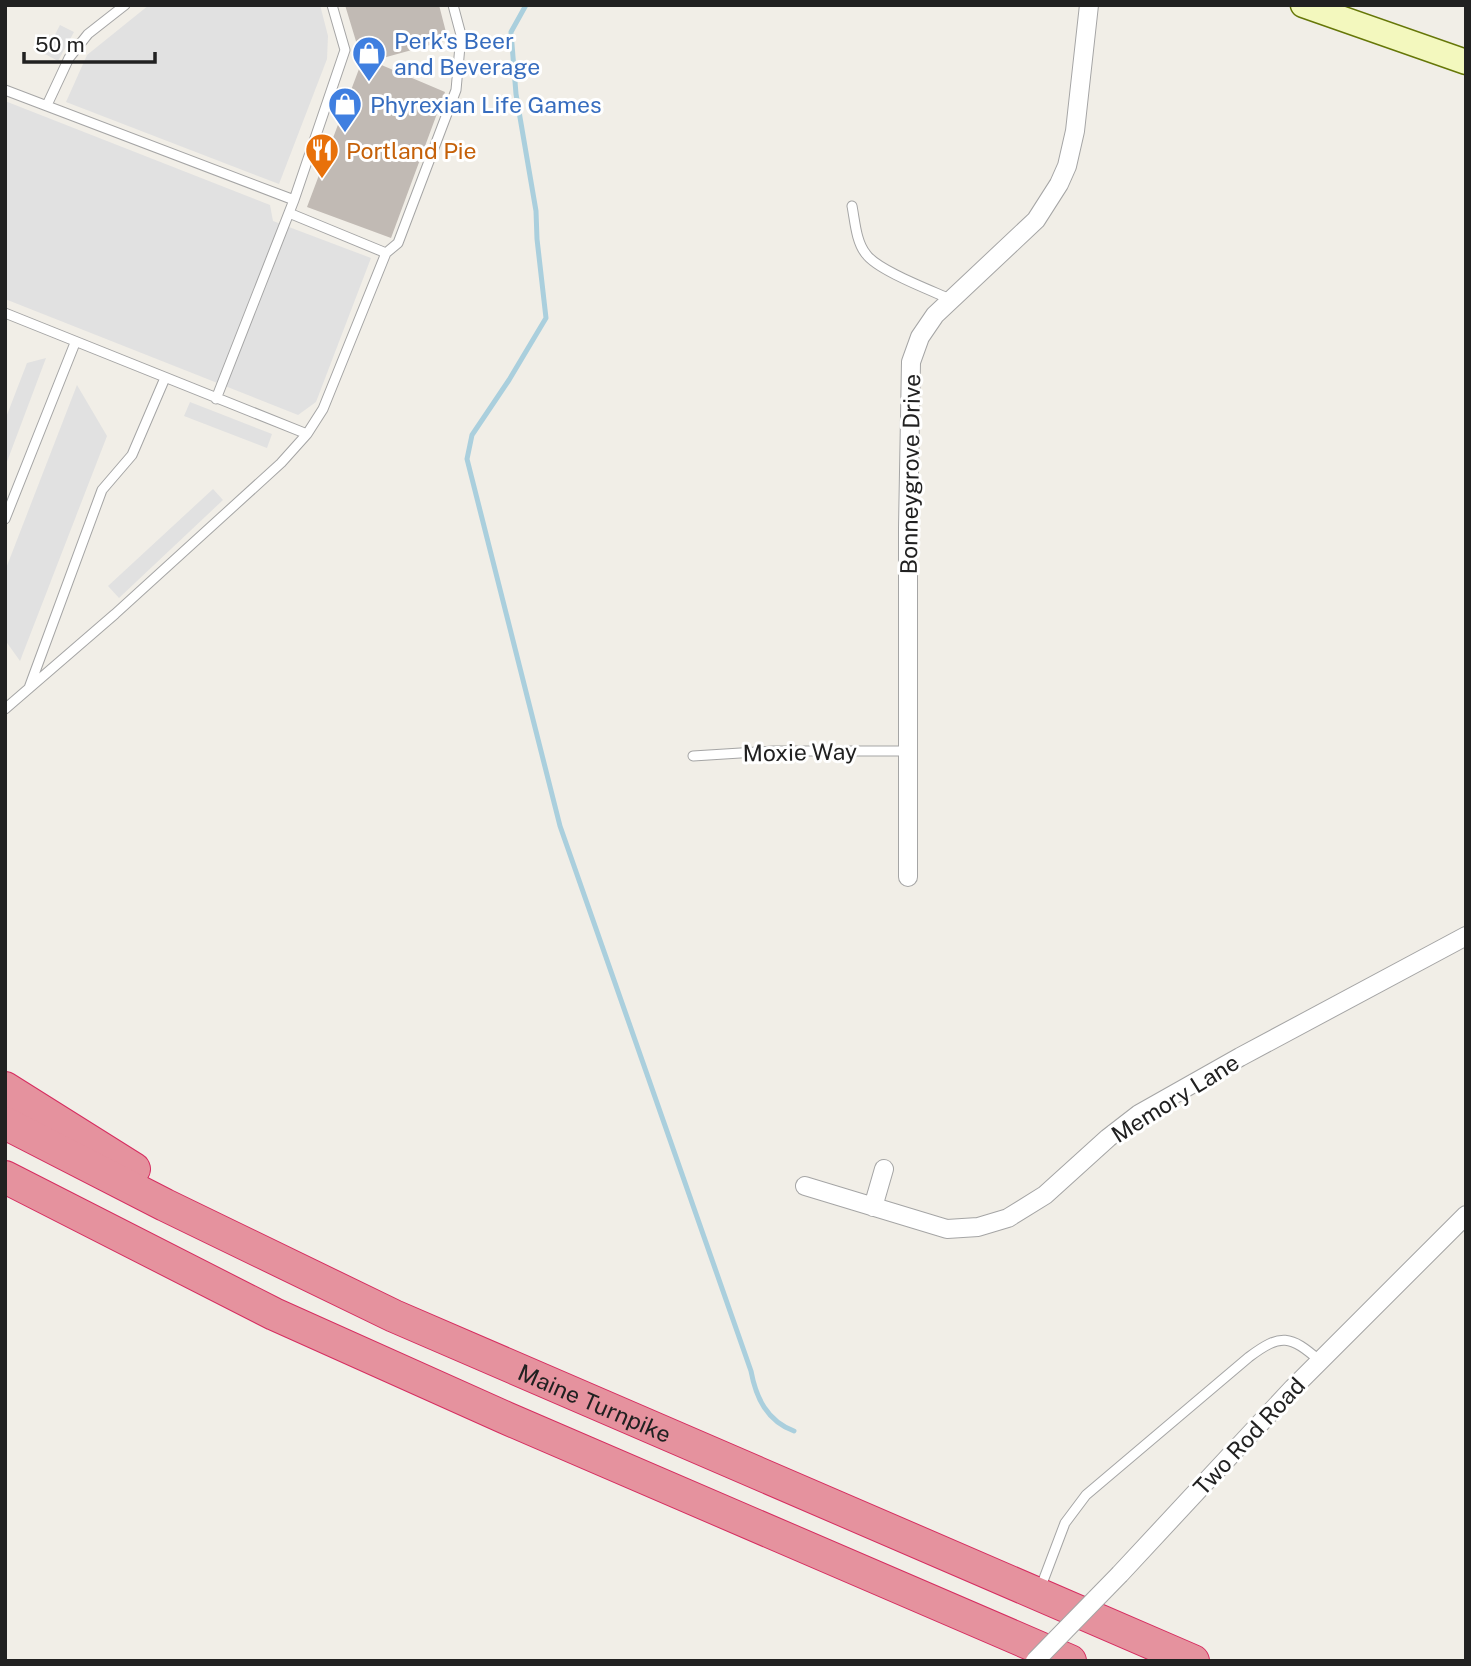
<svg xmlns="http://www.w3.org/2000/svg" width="1471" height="1666" viewBox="0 0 1471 1666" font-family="'Public Sans',sans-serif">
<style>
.parking{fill:#e1e1e1}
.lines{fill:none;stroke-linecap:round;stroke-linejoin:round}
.stream{stroke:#aacfdd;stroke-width:5}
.building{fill:#c1bab4}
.service-casing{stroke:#a5a5a5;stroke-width:11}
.minor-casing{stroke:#a5a5a5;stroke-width:20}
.secondary-casing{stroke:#667708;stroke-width:27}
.motorway-casing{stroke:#d62d60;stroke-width:34}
.service{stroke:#fff;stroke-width:9}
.minor{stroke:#fff;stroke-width:18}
.secondary{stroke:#f3f8be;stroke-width:24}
.motorway{stroke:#e5929e;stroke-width:32}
.minor-bridge-casing{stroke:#a5a5a5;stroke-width:20;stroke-linecap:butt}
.minor-bridge{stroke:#fff;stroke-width:18}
.labels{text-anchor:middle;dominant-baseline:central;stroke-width:6;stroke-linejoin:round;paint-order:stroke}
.shop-label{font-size:23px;fill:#366cbe;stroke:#fff;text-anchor:start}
.food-label{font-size:23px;fill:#c56008;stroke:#fff;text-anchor:start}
.street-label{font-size:23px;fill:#212121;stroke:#fff}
</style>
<rect width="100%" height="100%" fill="#f1eee7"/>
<path class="parking" d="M149 5H320L328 36 327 59 279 184 66 102 87 55Z
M60 25 74 32 58 61 45 54Z
M5 101 270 205 273 221 371 258 316 402 298 415 5 299Z
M46 358 5 467V420L27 363Z
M77 385 107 436 20 661 5 640V571Z
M190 402 272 434 267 448 184 416Z
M213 489 223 500 119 598 108 586Z"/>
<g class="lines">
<path class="stream" d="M526 5 511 32 516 94 536 211 537 239 546 318 509 380 472 435 467 459 560 826 751 1371C756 1398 767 1421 794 1431"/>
</g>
<path class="building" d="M345 5H439L448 40 372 61 445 92 391 238 307 207 362 61Z"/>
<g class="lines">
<g class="service-casing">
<path id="service" d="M5 90 294 200
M47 105 69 58 88 34 125 5
M852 206C855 221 856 242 866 254 877 270 930 290 950 299
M289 213 386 253
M5 313 307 434
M216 399 294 200 345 50 332 5
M5 519 75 343
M29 688 102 490 132 455 165 378
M5 709 115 614 281 463 307 434 323 409 386 253 398 243 456 90 461 35 453 5
M693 756 773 751H908
M1040 1589 1065 1523 1086 1495 1249 1357C1281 1333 1290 1335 1320 1361"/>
</g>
<g class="minor-casing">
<path id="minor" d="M908 877V528L911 362 920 337 935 315 1036 220 1059 184 1067 166 1075 131 1089 5
M805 1186 947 1229 978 1227 1008 1218 1045 1195 1108 1138 1139 1114 1240 1057 1466 936
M873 1207 884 1169
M1120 1574 1293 1388 1466 1215"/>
</g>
<g class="secondary-casing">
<path id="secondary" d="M1303 5 1466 62"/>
</g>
<g class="motorway-casing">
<g id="motorway">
<path d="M5 1088 134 1169"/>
<path id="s1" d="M5 1123 165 1205 394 1316 1193 1661"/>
<path d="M5 1177 274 1314 506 1418 1070 1661"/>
</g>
</g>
<use href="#service" class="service"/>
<use href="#minor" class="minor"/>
<use href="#secondary" class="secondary"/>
<use href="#motorway" class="motorway"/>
<g class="minor-bridge-casing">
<path id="minor-bridge" d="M1035 1661 1120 1574"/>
</g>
<use href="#minor-bridge" class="minor-bridge"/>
</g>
<defs>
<g id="shop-pin" transform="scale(1.75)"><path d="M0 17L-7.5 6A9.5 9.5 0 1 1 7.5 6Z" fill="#3f7fe0" stroke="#fff"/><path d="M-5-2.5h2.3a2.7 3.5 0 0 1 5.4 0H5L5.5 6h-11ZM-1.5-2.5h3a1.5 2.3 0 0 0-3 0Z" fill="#fff"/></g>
<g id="restaurant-pin" transform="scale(1.75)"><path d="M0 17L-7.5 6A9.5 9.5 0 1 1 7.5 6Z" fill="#e8710a" stroke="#fff"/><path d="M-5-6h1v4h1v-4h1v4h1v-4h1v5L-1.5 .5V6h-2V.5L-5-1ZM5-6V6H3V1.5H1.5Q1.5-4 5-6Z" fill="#fff"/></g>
</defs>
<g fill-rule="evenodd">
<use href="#shop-pin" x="369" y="53"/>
<use href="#shop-pin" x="345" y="104"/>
<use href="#restaurant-pin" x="322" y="150"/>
</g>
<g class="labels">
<g class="shop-label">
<text x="394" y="40">Perk's Beer<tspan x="394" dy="26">and Beverage</tspan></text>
<text x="370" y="104">Phyrexian Life Games</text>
</g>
<g class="food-label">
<text x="346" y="150">Portland Pie</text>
</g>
<g class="street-label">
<text transform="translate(910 474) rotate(-89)">Bonneygrove Drive</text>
<text transform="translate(800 752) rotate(-1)">Moxie Way</text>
<text transform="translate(1175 1098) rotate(-32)">Memory Lane</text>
<text stroke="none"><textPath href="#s1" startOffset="653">Maine Turnpike</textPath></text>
<text transform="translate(1249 1436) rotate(-47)">Two Rod Road</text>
</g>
</g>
<rect width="1471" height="1666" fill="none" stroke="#212121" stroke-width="14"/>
<path d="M24 52v10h131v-10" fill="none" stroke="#212121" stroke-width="3.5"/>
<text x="35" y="52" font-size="21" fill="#212121" stroke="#ffffff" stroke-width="5" paint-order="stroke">50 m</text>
</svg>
